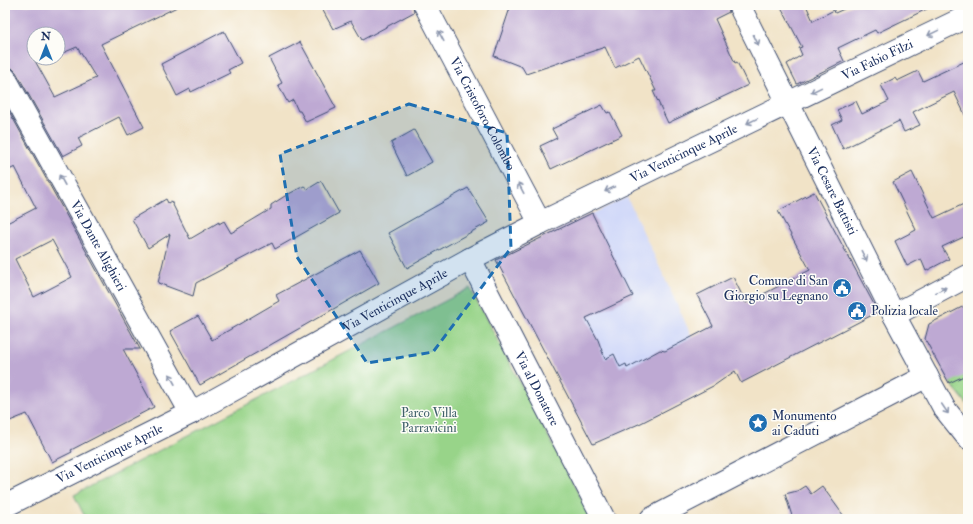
<svg xmlns="http://www.w3.org/2000/svg" width="973" height="524" viewBox="0 0 973 524" font-family="'IM FELL Double Pica',serif">
<style>
.built{fill:#d1d9f9}
.green{fill:#98d489;stroke:#5a8274}
.building{fill:#bea9d3;fill-rule:evenodd}
.lines{fill:none;stroke-linecap:round;stroke-linejoin:round}
.minor-casing{stroke:#3b4a6e;stroke-width:24}
.minor{stroke:#fff;stroke-width:22}
.oneway{stroke:#8d97ae}
.marked{fill:#1f6fb2;fill-opacity:0.2;stroke:#1f6fb2;stroke-width:3;stroke-dasharray:8 5;stroke-linejoin:round}
.labels{text-anchor:middle;dominant-baseline:central;stroke-width:3;stroke-linejoin:round;paint-order:stroke}
.street-label{font-size:13px;fill:#1b2f5e;stroke:#fdfcf7}
.poi-label{font-size:13px;fill:#1b2f5e;stroke:#fdfcf7;text-anchor:start}
.park-label{font-size:13px;fill:#40616b;stroke:#fdfcf7}
</style>
<rect width="100%" height="100%" fill="#fdfcf7"/>
<filter id="ink" filterUnits="userSpaceOnUse"><feTurbulence type="fractalNoise" baseFrequency=".025" numOctaves="2"/><feDisplacementMap in="SourceGraphic" scale="8" xChannelSelector="R" yChannelSelector="G"/><feConvolveMatrix kernelMatrix="1 2 1 2 8 2 1 2 1" color-interpolation-filters="sRGB"/></filter>
<filter id="wash" filterUnits="userSpaceOnUse"><feTurbulence type="fractalNoise" baseFrequency=".012" numOctaves="4" result="noise"/><feDisplacementMap in="SourceGraphic" scale="16" xChannelSelector="R" yChannelSelector="G"/><feGaussianBlur stdDeviation="0.9" result="paint"/><feColorMatrix in="noise" values="0 0 0 0 0 0 0 0 0 0 0 0 0 0 0 0 0 1.4 0 .05"/><feComposite in="paint" operator="in"/></filter>
<g filter="url(#wash)">
<rect width="100%" height="100%" fill="#f1e3c7"/>
<path class="built" d="M627 197 692 337 716 384 641 423 593 444 496 260Z"/>
<path class="green" d="M470 288 592 519H86L74 495Z
M968 367V405L946 378Z"/>
<g id="blocks">
<path class="building" d="M5 5H181L101 44 144 127 128 135 119 117 78 138 82 146 63 156 16 72 12 68 5 66ZM34 34H58V55L77 47 96 78 55 97 29 50 34 51Z
M320 5H413L414 12 362 40 351 21 333 29Z
M511 5H727L729 12 715 19 735 63 737 62 748 85 668 123 653 91H656L639 56 615 68 605 47 526 74 522 67 494 56Z
M780 5H806L813 21 834 10 835 13 853 5H935L877 33 875 30 838 48 844 61 797 84 787 64 802 55 799 48 802 47Z
M224 31 241 63 228 70 230 73 191 92 190 89 177 96 161 64Z
M300 42 336 108 306 122 300 111H298L293 100 288 103 278 85 282 83 269 58Z
M968 60V121L954 92 913 112 920 125 904 132 899 121 843 149 832 125 842 120 837 110 856 101 862 114 889 101 881 85 895 78 897 81 918 71 923 81Z
M5 104 140 349H123L154 407 71 450 72 452 52 462 27 414 5 423V224L36 208 15 167 5 172ZM52 240 72 277 34 297 15 259Z
M602 105 607 113 610 112 622 135 551 169 540 146 557 138 552 129Z
M414 130 432 162 407 176 391 143Z
M912 172 934 218 968 202V235L942 247 949 259 926 271 921 259 907 266 895 241 916 230 893 182Z
M321 181 339 213 275 249 272 243 196 283 193 296 158 283 170 234 148 248 132 219 166 199 168 203 171 201 190 239 219 222V224L224 221 231 233 271 209V205L285 196 304 186 308 189Z
M468 188 489 222 407 268 388 233Z
M814 192 878 312 741 383 735 371 715 385 641 423 593 444 496 260 592 213 633 296 586 318 598 340 605 359 614 354 620 367 626 364 627 368 660 350 665 351 713 326 697 295 733 277 746 303 810 270 778 211Z
M360 250 379 283 200 385 170 331 198 316 212 340 279 301 276 295Z
M968 304V374L949 383 925 339 929 324Z
M805 486 811 494 822 486 846 519H793L785 494 797 491Z"/>
</g>
</g>
<g filter="url(#ink)">
<use href="#blocks" fill-opacity="0" stroke="#3b4a6e" stroke-width="1"/>
<g class="lines">
<g class="minor-casing">
<g id="minor">
<path id="s1" d="M425 5 540 223"/>
<path id="s2" d="M739 5 894 315 944 408 968 438"/>
<path id="s3" d="M5 78 191 413"/>
<path id="s4" d="M470 259 604 519"/>
<path d="M894 315 968 276"/>
<path id="s5" d="M5 506 191 413 470 259 540 223 968 16"/>
<path d="M651 519 927 376"/>
</g>
</g>
<use href="#minor" class="minor"/>
</g>
<defs><path id="oneway-shaft" d="M-6 0H5M1.5-3L5.5 0L1.5 3" fill="none" stroke-width="1.6" stroke-linecap="round" stroke-linejoin="round"/></defs>
<g class="oneway">
<use href="#oneway-shaft" transform="translate(933 33) rotate(154)"/>
<use href="#oneway-shaft" transform="translate(441 36) rotate(-118)"/>
<use href="#oneway-shaft" transform="translate(756 40) rotate(64)"/>
<use href="#oneway-shaft" transform="translate(816 90) rotate(154)"/>
<use href="#oneway-shaft" transform="translate(752 121) rotate(154)"/>
<use href="#oneway-shaft" transform="translate(62 180) rotate(-119)"/>
<use href="#oneway-shaft" transform="translate(521 188) rotate(-118)"/>
<use href="#oneway-shaft" transform="translate(610 189) rotate(154)"/>
<use href="#oneway-shaft" transform="translate(864 256) rotate(63)"/>
<use href="#oneway-shaft" transform="translate(941 290) rotate(-28)"/>
<use href="#oneway-shaft" transform="translate(172 379) rotate(-119)"/>
<use href="#oneway-shaft" transform="translate(945 409) rotate(56)"/>
</g>
</g>
<path class="marked" d="M409 104 507 133 511 248 433 352 367 363 297 257 280 154Z"/>
<defs>
<g id="civic-disc" transform="scale(1)"><circle r="9.5" fill="#1f6fb2" stroke="#fdfcf7"/><path d="M-.6-6.5H3V-4.5H.6V-3L4-1V1h2V6H-6V1h2V-1L-.6-3ZM-1.2 2.5V6h2.4V2.5Z" fill="#fff"/></g>
<g id="sight-disc" transform="scale(1)"><circle r="9.5" fill="#1f6fb2" stroke="#fdfcf7"/><path d="M0-6L1.8-2.2L6-1.7L2.9 1.2L3.7 5.4L0 3.3L-3.7 5.4L-2.9 1.2L-6-1.7L-1.8-2.2Z" fill="#fff"/></g>
</defs>
<g fill-rule="evenodd">
<use href="#civic-disc" x="842" y="288"/>
<use href="#civic-disc" x="857" y="311"/>
<use href="#sight-disc" x="758" y="423"/>
</g>
<g class="labels">
<g class="street-label">
<text stroke="none"><textPath href="#s5" startOffset="980">Via Fabio Filzi</textPath></text>
<text stroke="none"><textPath href="#s1" startOffset="123">Via Cristoforo Colombo</textPath></text>
<text stroke="none"><textPath href="#s5" startOffset="765">Via Venticinque Aprile</textPath></text>
<text stroke="none"><textPath href="#s2" startOffset="208">Via Cesare Battisti</textPath></text>
<text stroke="none"><textPath href="#s3" startOffset="192">Via Dante Alighieri</textPath></text>
<text stroke="none"><textPath href="#s5" startOffset="441">Via Venticinque Aprile</textPath></text>
<text stroke="none"><textPath href="#s4" startOffset="146">Via al Donatore</textPath></text>
<text stroke="none"><textPath href="#s5" startOffset="117">Via Venticinque Aprile</textPath></text>
</g>
<g class="poi-label">
<text x="828" y="281" text-anchor="end">Comune di San<tspan x="828" dy="15">Giorgio su Legnano</tspan></text>
<text x="871" y="311">Polizia locale</text>
<text x="772" y="416">Monumento<tspan x="772" dy="15">ai Caduti</tspan></text>
</g>
<g class="park-label">
<text x="429" y="413">Parco Villa<tspan x="429" dy="15">Parravicini</tspan></text>
</g>
</g>
<rect width="973" height="524" fill="none" stroke="#fdfcf7" stroke-width="20"/>
<g transform="translate(46 46)"><circle r="19" fill="#fdfcf7" stroke="#a3aaba"/>
<path d="M0-3L7 15L0 10L-7 15Z" fill="#1f6fb2"/>
<text y="-6" font-size="11" font-weight="bold" text-anchor="middle" fill="#1b2f5e">N</text>
</g>
</svg>
